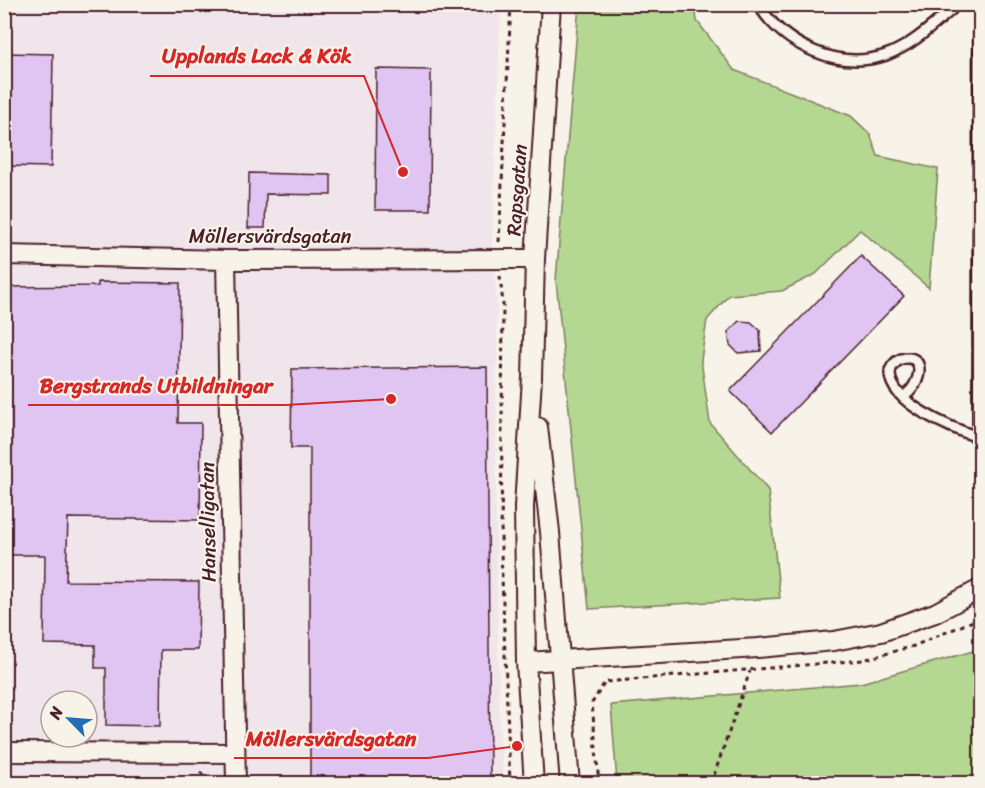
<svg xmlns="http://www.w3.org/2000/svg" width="985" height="788" viewBox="0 0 985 788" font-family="Sriracha,sans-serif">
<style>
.built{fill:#f0e5eb;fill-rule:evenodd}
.green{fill:#b4d792;stroke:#7f7b5e;stroke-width:1.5}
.building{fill:#e0c5f3;stroke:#4a1f2b;stroke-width:1.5}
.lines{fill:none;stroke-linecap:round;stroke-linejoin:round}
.service-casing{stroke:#4a1f2b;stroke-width:14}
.minor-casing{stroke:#4a1f2b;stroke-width:22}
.path{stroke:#4a1f2b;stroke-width:3;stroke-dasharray:4.5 4.5;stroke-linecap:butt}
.service{stroke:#f7f3e8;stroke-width:9}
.minor{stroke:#f7f3e8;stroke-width:18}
.labels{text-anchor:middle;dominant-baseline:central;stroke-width:4.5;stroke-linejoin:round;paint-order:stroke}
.street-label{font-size:20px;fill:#4a1f2b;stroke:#f7f3e8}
.leader{fill:none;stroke:#d62828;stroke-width:2}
.callout-dot{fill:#d62828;stroke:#f7f3e8;stroke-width:2}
.callout-label{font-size:21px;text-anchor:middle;font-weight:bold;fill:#d62828;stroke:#f7f3e8;stroke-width:4.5;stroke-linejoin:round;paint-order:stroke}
</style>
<rect width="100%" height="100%" fill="#f7f3e8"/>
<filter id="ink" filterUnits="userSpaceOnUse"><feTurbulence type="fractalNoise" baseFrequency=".0167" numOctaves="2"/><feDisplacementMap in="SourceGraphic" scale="12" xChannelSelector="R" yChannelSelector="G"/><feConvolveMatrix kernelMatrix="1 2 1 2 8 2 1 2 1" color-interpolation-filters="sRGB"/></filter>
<g filter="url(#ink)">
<path class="built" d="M5 5H501L492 244 497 305 496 520 500 741 504 783 5 784ZM51 701H87V737H51Z"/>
<path class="green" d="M579 5H695L697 21 734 70 851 116 870 134 878 156 938 169 929 288 860 230 816 274 782 291 729 295 707 320 701 360 710 423 768 490 780 598 589 609 556 280Z
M980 649V783H617L611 705 861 683Z"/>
<path class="building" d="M4 53 53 54 51 167 4 166Z
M376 69 431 70 430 210H375Z
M249 173 331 175V195L266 194 265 228H248Z
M861 256 904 296 772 432 730 391Z
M98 282 180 283 178 423H201L200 520 68 518 66 581 199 582 198 650H161L160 726 106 725V668H95V645L44 644 45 555H6L10 353 4 354V287L98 286Z
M739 321 751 322 760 330 761 351 738 353 730 345 728 332Z
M487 367 490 783H310V448H291L292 369Z"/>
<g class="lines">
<g class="service-casing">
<path id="service" d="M758 4C784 46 839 71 886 55 911 46 931 27 951 10L954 4
M904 396C921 386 928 352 901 359 896 361 890 367 890 373 890 404 954 429 978 437L980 448
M978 437 979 4"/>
</g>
<g class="minor-casing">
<path id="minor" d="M4 255 226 260 535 259
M226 260 236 784
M538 427 550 532 570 784
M526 662 758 648 834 641 881 632 935 613 980 589
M4 752 234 753
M534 784 526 662 524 507 532 378 535 259 551 4"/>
</g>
<path class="path" d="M690 4C710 12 725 11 745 4
M499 242 511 4
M500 276 503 304 501 551 510 784
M200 772 215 784
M591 784 598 777
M599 784 592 703 605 682 863 660 914 646 980 618
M711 784 750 671"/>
<use href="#service" class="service"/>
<use href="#minor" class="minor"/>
</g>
</g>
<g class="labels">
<g class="street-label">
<text transform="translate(517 190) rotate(-86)">Rapsgatan</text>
<text x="270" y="236">Möllersvärdsgatan</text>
<text transform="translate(208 522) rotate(-91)">Hanselligatan</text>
</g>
</g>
<path class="leader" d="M403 172L364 76H150M391 399L285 405H28M517 746L428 758H234"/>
<g class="callout-dot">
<circle cx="403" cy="172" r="6"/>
<circle cx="391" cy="399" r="6"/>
<circle cx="517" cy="746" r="6"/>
</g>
<g class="callout-label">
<text x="257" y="63">Upplands Lack &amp; Kök</text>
<text x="156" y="393">Bergstrands Utbildningar</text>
<text x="331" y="746">Möllersvärdsgatan</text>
</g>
<rect width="985" height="788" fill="none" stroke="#f7f3e8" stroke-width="24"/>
<rect x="12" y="12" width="961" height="764" fill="none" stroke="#4a1f2b" stroke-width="2" filter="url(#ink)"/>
<g transform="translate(69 719) rotate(295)"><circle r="28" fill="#f7f3e8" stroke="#b29e9c" stroke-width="1.5"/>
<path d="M0-4.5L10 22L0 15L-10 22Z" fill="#1f6fb2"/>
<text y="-9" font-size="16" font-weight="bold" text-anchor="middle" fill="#4a1f2b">N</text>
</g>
</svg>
